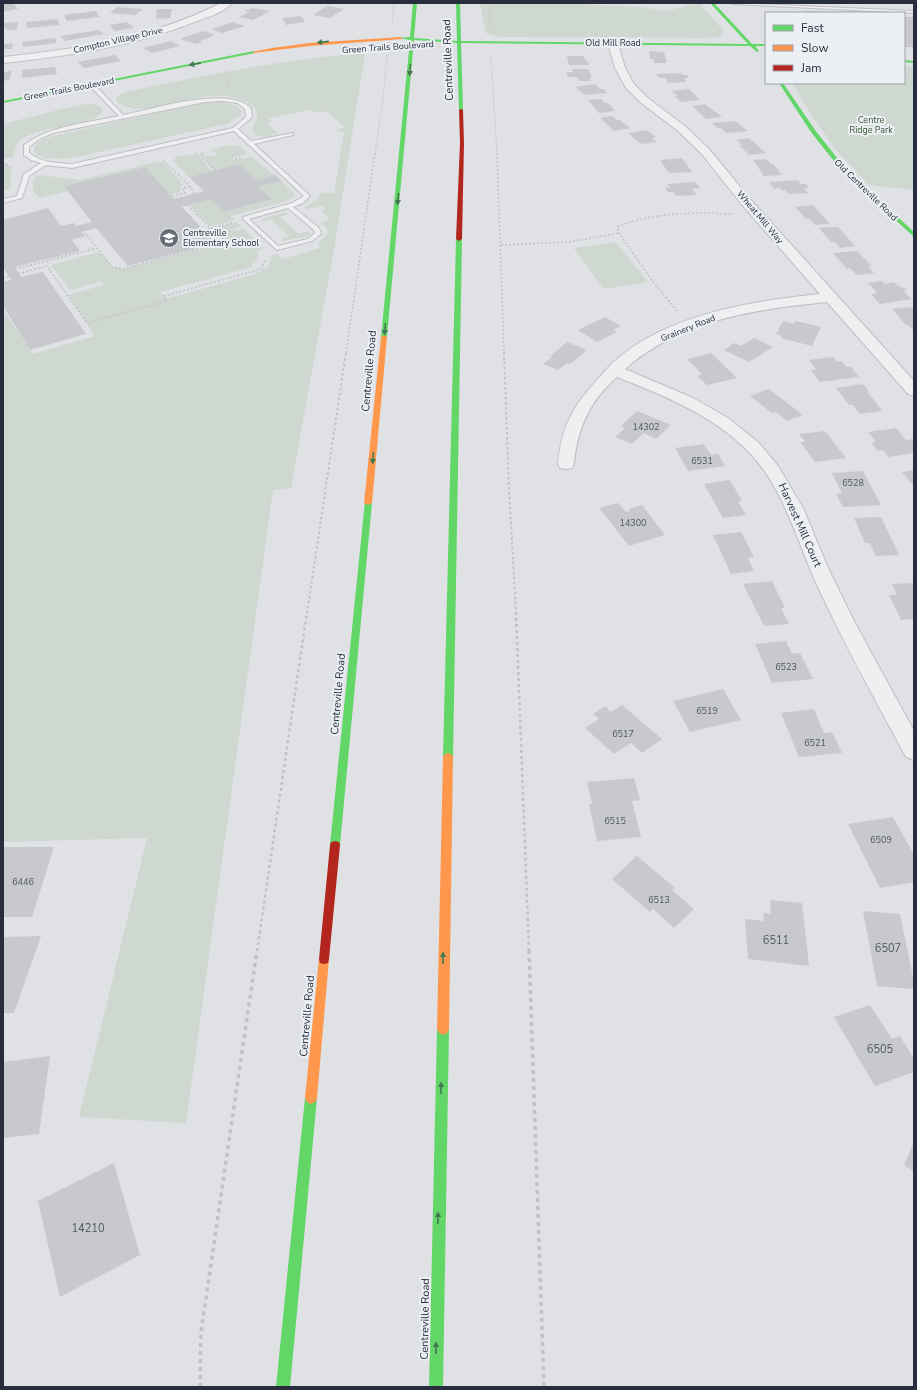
<svg xmlns="http://www.w3.org/2000/svg" width="917" height="1390" viewBox="0 0 917 1390" font-family="'Nunito Sans',sans-serif">
<style>
.green{fill:#cfd8d0}
.building{fill:#c8c9cc}
.lines{fill:none;stroke-linecap:round;stroke-linejoin:round}
.lane-casing{stroke:#bdbfc2;stroke-width:2}
.street-casing{stroke:#bdbfc2;stroke-width:2}
.path-far4{stroke:#c1c2c7;stroke-width:1;stroke-dasharray:1.5 1.5;stroke-linecap:butt}
.path-far3{stroke:#c1c2c7;stroke-width:1.5;stroke-dasharray:2 2;stroke-linecap:butt}
.path-far2{stroke:#c1c2c7;stroke-width:2;stroke-dasharray:2.5 2.5;stroke-linecap:butt}
.path-far1{stroke:#c1c2c7;stroke-width:2.5;stroke-dasharray:3 3;stroke-linecap:butt}
.path{stroke:#c1c2c7;stroke-width:3.5;stroke-dasharray:4 4;stroke-linecap:butt}
.lane{fill:#efeff1;fill-rule:evenodd}
.street{fill:#efeff1;fill-rule:evenodd}
.fast{fill:#63d668;fill-rule:evenodd}
.slow{fill:#ff974d;fill-rule:evenodd}
.jam{fill:#b3261e;fill-rule:evenodd}
.oneway{fill:#427950}
.labels{text-anchor:middle;dominant-baseline:central;stroke-width:4;stroke-linejoin:round;paint-order:stroke}
.far-street-label{font-size:9px;fill:#272d3c;stroke:#eceff4}
.far-park-label{font-size:9px;fill:#395735;stroke:#eceff4}
.far-poi-label{font-size:9px;fill:#272d3c;stroke:#eceff4;text-anchor:start}
.number-label{font-size:9px;fill:#505561}
.street-label{font-size:11px;fill:#272d3c;stroke:#eceff4}
.near-number-label{font-size:11px;fill:#505561}
</style>
<rect width="100%" height="100%" fill="#dfe1e4"/>
<path class="green" d="M480 3H555L643 7 665 11 699 3 724 31 720 37 706 38 499 37 486 33Z
M365 53 334 249 291 488 273 490 186 1123 79 1117 147 838 3 842V310L33 354 95 336 68 295 104 285 101 281 70 290 51 265 100 252 112 267 124 269 223 243 224 241 220 236 221 234 241 229H244L264 248 258 251 257 260 249 268 160 292 166 299 255 274 267 267 271 261V256C276 253 278 255 283 259L320 248 318 243C326 235 334 233 321 223L330 219 321 211 325 209 322 206 307 209 304 208 316 200 322 193H334L344 132 334 131 345 127 325 111 315 113 311 110 269 118V119L271 122 268 124 277 133C270 137 261 139 253 133L255 132 254 130H251C257 121 262 111 250 104 215 83 176 108 140 109 131 109 123 106 117 102L116 98 122 93C202 76 283 59 365 53Z
M904 66 914 67V190L869 185 836 150 816 122 792 83H904Z
M218 102 235 105 241 110V115L227 124 67 159 45 158 37 155 34 151C34 141 45 139 53 136L203 103Z
M91 103 102 108 103 111C90 131 12 123 15 154L3 160V124L62 109Z
M229 145 240 146 248 154 234 157 232 159 233 160 252 157 271 173 276 175 257 180 239 164 215 170 199 153 204 151V156H214L217 154 210 150Z
M194 154H196L212 171 189 177 173 161 176 157Z
M3 162 11 168 10 189 3 191Z
M156 162 163 163 182 182 180 192 170 195 144 167 64 186 67 191 40 198C32 192 32 187 34 178L40 175 81 180Z
M282 181 294 194 295 197 283 202 231 216 234 219 232 221 210 226 190 205 211 199 224 212 271 199 258 187Z
M285 212 289 214 280 217 298 234 308 231 310 233V235L284 241H281V239L289 236 272 220 262 221 261 219Z
M236 222 241 226 221 232H218L214 229Z
M616 242 648 282 604 289 574 248Z"/>
<path class="building" d="M3 3H13L18 9 3 12Z
M327 6 344 9 330 18 313 15Z
M117 7 143 9 135 15 110 13Z
M252 8 270 11 253 20 239 17 249 12 244 11Z
M157 9H172L170 18 156 19Z
M96 11 99 17 67 21 64 15Z
M806 11 830 12V13H806Z
M301 16 305 22 286 25 282 18Z
M904 17H914V47H904Z
M58 19 59 25 27 28 26 22Z
M18 22 17 30H6L7 28H3V23Z
M127 22 134 28 115 31 109 25Z
M233 22 245 26 222 33 211 29Z
M99 30 104 34 65 41 61 36Z
M203 31 215 35 200 41 203 42 195 44 180 39Z
M55 38 57 43 23 47 22 42Z
M171 41 180 46 152 53 143 48Z
M13 43 12 49H3V44Z
M649 51 664 52 667 63H654L653 59H650Z
M115 55 121 61 84 68 78 62Z
M567 56H583L586 61H588L589 65H569Z
M55 67 57 74 22 78V70Z
M572 69H588L592 77H589L591 81H579L577 77H568L566 72H573Z
M12 71 9 80 3 81V72Z
M681 73 683 75H687L689 78H684L686 82 668 83 665 78H659L656 74Z
M595 84 600 89H604L607 93 585 95 575 87Z
M689 89 700 100 681 102 675 96H678L672 91Z
M601 99 605 103H608L615 111 599 113 588 100Z
M705 104 722 117 706 119 692 106Z
M612 116 617 120H620L630 128 614 131 600 118Z
M735 121 748 131 726 133 721 128H717L712 123Z
M647 130 656 137 652 138 657 142 641 144 628 133Z
M749 138 766 153 749 155 739 145H742L736 140Z
M682 158 692 172 669 173 660 160Z
M766 159 771 164H773L782 175 764 176 753 160Z
M239 164 257 180 276 175 282 181 258 187 272 199 224 212 211 199 182 207 216 243 128 266 96 228 81 232 85 236 72 240 80 251 15 267 21 277 43 272 86 334 30 350 3 306V282L11 280 5 270H3V220L48 208 61 226 74 223 76 226 92 222 64 186 145 167 174 199 204 191 189 177Z
M798 180 801 184H806L809 188H804L808 193 788 194 785 190 782 191 780 188 774 189 769 182Z
M695 182 700 188 692 189 697 195 676 196 673 192H668L665 188H670L667 184Z
M813 205 830 224 815 225 810 219H806L795 207Z
M838 227 855 246 840 248 835 242H831L819 228Z
M857 251 872 266H868L874 273 857 275 850 268 847 269 833 253Z
M882 281 885 284 894 282 898 286 907 289 904 292 912 299 880 304 871 294 877 293 868 283Z
M914 307V331L908 325H906L892 309Z
M605 317 621 326 613 330 617 332 597 342 578 330Z
M783 321 794 324 795 321 804 323 821 327 812 346 781 338 782 336 776 334Z
M754 338 773 347 749 362 724 350 734 343 741 346Z
M567 342 587 350 570 364 567 363 558 370 543 364 552 357 550 356Z
M711 353 737 378 707 385 697 376 702 374 687 359Z
M833 357 837 362 841 361 846 367H851L859 377 820 382 811 370 816 369 809 360Z
M863 384 869 391H867L882 411 860 414 853 405H849L836 388Z
M769 389 803 415 787 421 776 412 772 413 750 396Z
M637 411 671 425 656 439 644 433 632 444 615 437 625 428 621 426Z
M896 428 906 440 914 439V453L888 457 883 450 878 451 871 443 876 442 868 432Z
M825 431 846 458 815 462 800 442H805L799 434Z
M704 444 711 455 718 454 725 466 688 471 675 448Z
M914 470V487L902 472Z
M863 471 881 505 843 507 836 494 842 493 832 473Z
M730 480 742 501 738 502 746 515 723 518 704 484Z
M618 503 626 512 630 511 629 509 642 505 665 535 629 546 599 508Z
M881 517 899 555 876 556 870 543H865L854 518Z
M741 532 754 557 748 558 754 571 731 574 713 535Z
M772 581 785 608H781L789 624 764 626 743 584Z
M914 583V619L901 620 889 595H897L892 584Z
M786 641 792 654 800 653 813 679 772 683 755 644Z
M723 689 741 720 690 732 673 701Z
M622 705 662 739 642 753 631 743 614 754 585 728 599 719 593 714 605 706 611 712Z
M814 709 824 733 832 732 842 753 799 757 781 713Z
M634 778 640 800 632 801 641 837 597 841 589 804H592L587 782Z
M893 817 914 855V882L880 888 848 824Z
M3 847H54L32 917H3Z
M637 856 675 888 672 890 694 909 674 928 653 909 650 912 612 879Z
M770 900 802 903 809 966 748 959 745 919 764 921 763 913 771 914Z
M863 911 900 914 914 982V989L877 986Z
M41 936 14 1013H3V937Z
M870 1005 892 1039 900 1036 914 1059V1072L875 1086 834 1017Z
M50 1056 39 1134 3 1138V1062Z
M914 1142V1172L904 1165Z
M114 1163 140 1255 60 1297 38 1201Z"/>
<g class="lines">
<g class="lane-casing">
<path id="lane" d="M731 3 914 11V13L733 4Z
M90 84H94L123 115C153 109 228 85 251 108L252 117 238 129 251 141 293 133V135L254 144 309 195 310 196 303 203 293 207 319 228 321 234 312 241 277 250 243 219V217L292 203 304 196 234 131 72 168 46 165 29 176 22 198 3 203V199L17 196 24 174 41 163 31 160 24 155V145C51 125 87 123 119 116L90 86ZM222 101 237 103 245 109 246 117 233 128 72 164C57 163 42 163 29 153V147L39 139 53 133 205 102ZM288 208 314 230 315 233 308 239 278 246 249 219Z"/>
</g>
<g class="street-casing">
<path id="street" d="M221 3H232C225 12 208 17 197 21 135 46 69 56 3 63V57C78 49 153 38 221 3Z
M613 40 618 43 625 68 634 84 648 98 686 127 709 149 751 200 914 381V396L908 394 827 302C756 309 680 320 625 369L693 398 728 418 759 443 778 466 803 508 829 570 855 623 914 731V760L906 757C875 700 844 643 817 585 796 539 784 488 748 451 712 415 663 395 617 377 590 400 577 429 574 464L572 468 566 469 560 468 558 464C562 420 577 401 607 369 656 316 751 301 820 294L743 206 701 153 678 131 640 102 626 88 615 68 608 43Z"/>
</g>
<path class="path-far4" d="M490 3V26
M392 22 394 3
M491 57 497 154
M225 75 228 85
M3 153 4 154
M375 154 383 99 387 55"/>
<path class="path-far3" d="M3 153 12 157
M196 153 215 170
M497 153 504 353
M235 159 242 157
M163 161 191 187 194 194
M3 162 13 169
M172 196 185 193 183 188 191 187
M188 205 211 228 232 223
M204 230 211 228 218 234 234 230
M83 234H86L112 267 124 269 215 244
M501 245 570 242 619 233
M217 246 215 244 223 243 224 241 218 234
M11 275 8 271 97 248
M3 278 47 266 87 323 167 301 164 296 261 269 266 259
M677 311 651 279 619 233 617 227C644 215 679 213 708 213 717 213 725 215 733 214
M346 353 375 153"/>
<path class="path-far2" d="M504 352 509 490 516 613
M307 613 346 352"/>
<path class="path-far1" d="M516 612 529 951
M257 951 307 612"/>
<path class="path" d="M529 950 544 1387
M200 1387 201 1332 257 950"/>
<use href="#lane" class="lane"/>
<use href="#street" class="street"/>
<path class="fast" d="M413 3H417L414 38 457 41 456 3H460L461 41 748 44 710 3H714L752 44H766V46H755L759 51 757 52 750 46 461 43 463 110 461 111 459 110 457 43 414 40 387 337 384 339 381 337 410 40 399 38 410 37Z
M254 51 255 53 3 103V101Z
M904 60 914 61V63L904 62Z
M779 83H783L815 130 845 168 914 232V237L841 170 811 132Z
M459 237 462 239 453 757 451 760H445L443 757 456 239Z
M365 501H371L372 503 340 845 339 848 335 849 331 848 330 845Z
M443 1023 447 1025 449 1029 443 1387H429L437 1029 439 1025Z
M311 1092 315 1094 317 1098 290 1387H276L305 1098 307 1094Z"/>
<path class="slow" d="M401 37 402 39 309 46 254 53 252 52 272 48 309 43Z
M384 335 387 337 372 503 368 505 364 503 381 337Z
M448 753 451 754 453 757 449 1029 447 1033 443 1035 439 1033 437 1029 443 757 445 754Z
M324 954 328 955 329 959 317 1098 315 1102 311 1104 307 1102 305 1098 319 959 320 955Z"/>
<path class="jam" d="M461 109 463 110 464 143 462 239 459 241 456 239 460 143 459 110Z
M335 841 339 842 340 845 329 959 328 963 324 964 320 963 319 959 330 845 331 842Z"/>
</g>
<defs><path id="oneway-solid" d="M-6-.8H1V-3.2L6.5 0L1 3.2V.8H-6Z"/></defs>
<g class="oneway">
<use href="#oneway-solid" transform="translate(323 42) rotate(174)"/>
<use href="#oneway-solid" transform="translate(195 64) rotate(169)"/>
<use href="#oneway-solid" transform="translate(410 70) rotate(95)"/>
<use href="#oneway-solid" transform="translate(398 199) rotate(95)"/>
<use href="#oneway-solid" transform="translate(385 329) rotate(95)"/>
<use href="#oneway-solid" transform="translate(373 458) rotate(95)"/>
<use href="#oneway-solid" transform="translate(443 958) rotate(-89)"/>
<use href="#oneway-solid" transform="translate(441 1088) rotate(-89)"/>
<use href="#oneway-solid" transform="translate(438 1218) rotate(-89)"/>
<use href="#oneway-solid" transform="translate(436 1348) rotate(-89)"/>
</g>
<defs>
<g id="school-disc" transform="scale(1)"><circle r="9.5" fill="#676c77" stroke="#eceff4"/><path d="M0-5L7-2L0 1L-7-2ZM-4 1L0 2.5L4 1V4Q0 6-4 4Z" fill="#fff"/></g>
</defs>
<g fill-rule="evenodd">
<use href="#school-disc" x="169" y="238"/>
</g>
<g class="labels">
<g class="far-street-label">
<text transform="translate(118 40) rotate(-13)">Compton Village Drive</text>
<text x="613" y="43">Old Mill Road</text>
<text transform="translate(388 47) rotate(-4)">Green Trails Boulevard</text>
<text transform="translate(69 89) rotate(-11)">Green Trails Boulevard</text>
<text transform="translate(866 190) rotate(44)">Old Centreville Road</text>
<text transform="translate(760 217) rotate(50)">Wheat Mill Way</text>
<text transform="translate(688 328) rotate(-22)">Grainery Road</text>
</g>
<g class="far-park-label">
<text x="871" y="120">Centre<tspan x="871" dy="10">Ridge Park</tspan></text>
</g>
<g class="far-poi-label">
<text x="183" y="233">Centreville<tspan x="183" dy="10">Elementary School</tspan></text>
</g>
<g class="number-label">
<text x="646" y="427">14302</text>
<text x="702" y="461">6531</text>
<text x="853" y="483">6528</text>
<text x="633" y="523">14300</text>
<text x="786" y="667">6523</text>
<text x="707" y="711">6519</text>
<text x="623" y="734">6517</text>
<text x="815" y="743">6521</text>
<text x="615" y="821">6515</text>
<text x="881" y="840">6509</text>
<text x="23" y="882">6446</text>
<text x="659" y="900">6513</text>
</g>
<g class="street-label">
<text transform="translate(448 60) rotate(-92)">Centreville Road</text>
<text transform="translate(369 371) rotate(-85)">Centreville Road</text>
<text transform="translate(800 525) rotate(66)">Harvest Mill Court</text>
<text transform="translate(338 694) rotate(-85)">Centreville Road</text>
<text transform="translate(307 1016) rotate(-85)">Centreville Road</text>
<text transform="translate(425 1319) rotate(-89)">Centreville Road</text>
</g>
<g class="near-number-label">
<text x="776" y="940">6511</text>
<text x="888" y="948">6507</text>
<text x="880" y="1049">6505</text>
<text x="88" y="1228">14210</text>
</g>
</g>
<rect width="917" height="1390" fill="none" stroke="#272d3c" stroke-width="8"/>
<rect x="765" y="12" width="140" height="72" fill="#eceff4" stroke="#9da1aa"/>
<rect x="773" y="25" width="20" height="6" fill="#63d668" stroke="#9da1aa"/>
<text x="801" y="32" font-size="12" fill="#272d3c">Fast</text>
<rect x="773" y="45" width="20" height="6" fill="#ff974d" stroke="#9da1aa"/>
<text x="801" y="52" font-size="12" fill="#272d3c">Slow</text>
<rect x="773" y="65" width="20" height="6" fill="#b3261e" stroke="#9da1aa"/>
<text x="801" y="72" font-size="12" fill="#272d3c">Jam</text>
</svg>
